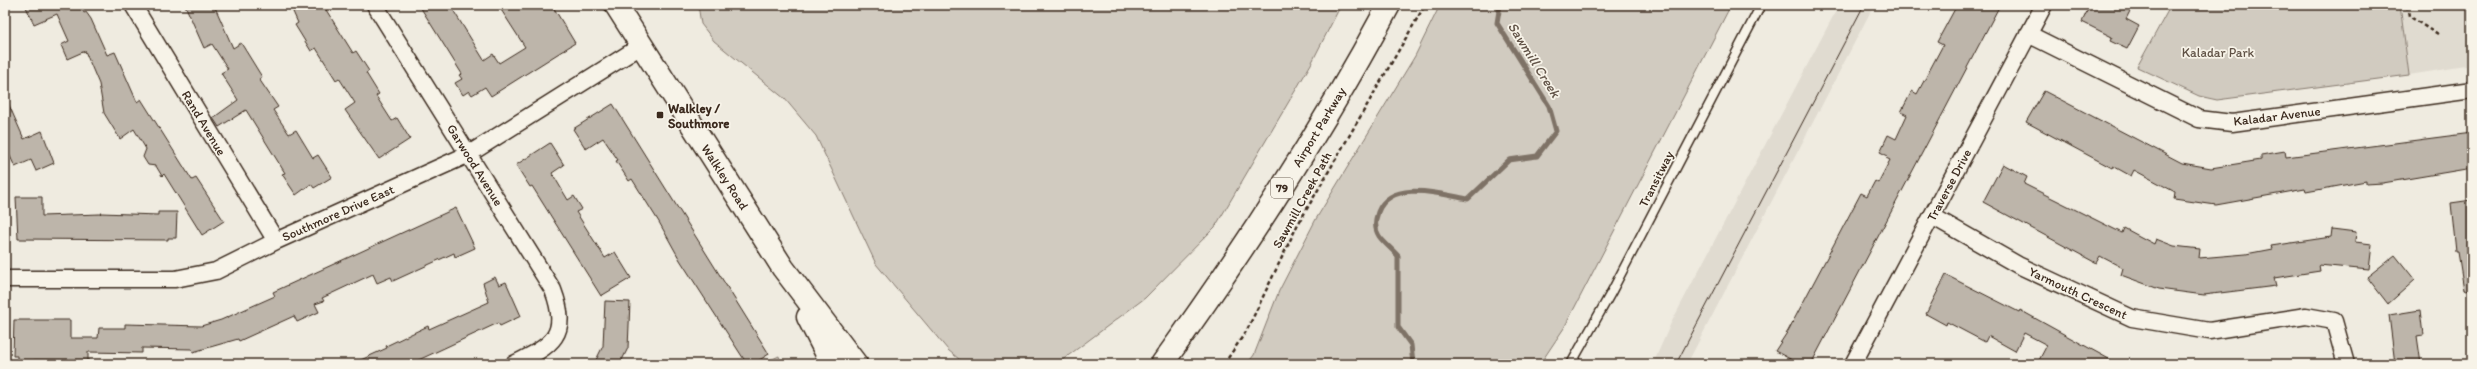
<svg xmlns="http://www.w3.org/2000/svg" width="2477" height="369" viewBox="0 0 2477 369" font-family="Itim,sans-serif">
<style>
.built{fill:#e0dbd0}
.green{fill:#d1cbc0;stroke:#867a6f}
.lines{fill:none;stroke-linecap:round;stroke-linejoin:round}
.stream{stroke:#7e7266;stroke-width:5}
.building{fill:#bdb5aa;stroke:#3b2a1e}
.lane-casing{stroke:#3b2a1e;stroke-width:11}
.street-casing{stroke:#3b2a1e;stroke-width:19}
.secondary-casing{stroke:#3b2a1e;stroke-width:25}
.highway-casing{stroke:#3b2a1e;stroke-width:25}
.path{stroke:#3b2a1e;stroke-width:2.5;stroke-dasharray:4 3;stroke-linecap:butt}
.lane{stroke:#f7f3e8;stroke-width:8}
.street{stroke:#f7f3e8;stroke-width:16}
.secondary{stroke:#f7f3e8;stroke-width:22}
.highway{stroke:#f7f3e8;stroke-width:22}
.tram{stroke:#3b2a1e;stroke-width:1}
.poi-dot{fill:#3b2a1e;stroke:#f7f3e8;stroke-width:1.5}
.labels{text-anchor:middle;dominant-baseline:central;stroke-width:3.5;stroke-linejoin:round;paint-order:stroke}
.shield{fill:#f7f3e8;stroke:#73665b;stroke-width:1}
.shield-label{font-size:12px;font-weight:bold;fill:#3b2a1e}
.park-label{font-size:13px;fill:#605246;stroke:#f7f3e8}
.poi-label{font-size:13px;font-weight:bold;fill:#3b2a1e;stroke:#f7f3e8;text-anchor:start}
.street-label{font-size:13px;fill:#3b2a1e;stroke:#f7f3e8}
.water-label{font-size:14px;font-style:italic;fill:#625448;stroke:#f7f3e8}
</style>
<rect width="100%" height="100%" fill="#efebe0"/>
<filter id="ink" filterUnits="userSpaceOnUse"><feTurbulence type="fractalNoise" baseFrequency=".025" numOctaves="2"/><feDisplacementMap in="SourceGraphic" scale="8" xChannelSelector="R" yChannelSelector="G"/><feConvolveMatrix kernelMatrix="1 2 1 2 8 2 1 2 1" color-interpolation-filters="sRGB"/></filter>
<g filter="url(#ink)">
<path class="built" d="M1839 5H1874L1687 364H1653L1671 323Z
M2400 5H2472V65L2409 75Z"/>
<path class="green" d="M698 5H1341L1311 64 1215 227 1145 298 1057 364H965L948 350 876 264 816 136 785 99 714 41 701 24Z
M1440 5H1731L1564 328 1540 364H1247L1254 355 1279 291 1316 219 1415 56Z
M2171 5H2400L2409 75 2217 100 2199 96 2137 67Z
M779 356 781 364H762Z"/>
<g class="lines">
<path class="stream" d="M1413 364 1411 345 1398 327V256C1392 249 1384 243 1379 236 1374 228 1375 220 1378 212 1391 179 1441 194 1468 199L1509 160 1537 156 1556 131 1549 106 1497 23 1500 5"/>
</g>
<path class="building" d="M25 5H80L84 13 86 12 91 19 107 55 115 52 137 102 141 99 192 180 196 178 224 221 202 235 164 174 162 176 156 166 148 165 143 157 146 149 134 129 120 139 104 113 99 84 85 51 67 59 61 45 69 41 57 14 34 24Z
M185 5H214L233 48 241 43 262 77 259 79 278 107 273 110 289 134 296 130 313 158 318 155 332 177 314 188 311 184 296 195 282 174 285 173 246 110 219 127 213 118 238 100 221 73 228 69 212 44 204 48Z
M290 5H323L353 53 356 51 369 71 366 73 379 94 376 96 392 121 397 118 410 139 379 159 345 110 355 103 339 78 336 80 316 48 311 51 295 25 298 23Z
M419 5H450L484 60 493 54 499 63 525 47 498 5H552L575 43 491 96 485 87 472 95 469 91 463 95 455 83 462 79 459 75 462 74Z
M1957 5H2000L1811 364H1789L1792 360 1775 351 1788 331 1861 193 1867 196 1875 181 1878 183 1890 160 1886 158 1888 156 1880 152 1888 135 1896 139 1907 115 1901 112 1912 91 1917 94 1943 45 1937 42Z
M2090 5H2133L2126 19 2139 26 2127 49 2110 41 2112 37 2082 22Z
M2044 91 2182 163 2211 168 2261 160V155L2285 151 2286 157 2472 133V168L2383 183 2366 184V181L2306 192 2305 189 2216 205 2174 199 2175 192 2134 170 2131 176 2113 166 2112 168 2026 122Z
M5 96 24 139 42 131 54 163 36 171 31 160 15 167 5 145Z
M613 104 769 354 753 364H747L680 260 659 222 632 179 629 181 616 161 618 160 603 138 586 149 573 129Z
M550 143 564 165 552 173 568 200 574 196 582 209 576 212 605 258 615 252 631 278 601 296 532 186 530 187 516 165Z
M2003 164 2027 177 2024 184 2122 233 2124 228 2154 244 2156 239 2174 246 2200 249 2199 258 2246 254 2272 249 2271 246 2331 237 2332 229 2356 232 2355 242 2372 244 2369 270 2319 265 2320 271 2274 278 2276 286 2204 295 2159 289 2121 275 2123 268 2100 256 2096 263 1983 202Z
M16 197H42V216L100 214 101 213 158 215V212H177L176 238H168V240L18 239Z
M2472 200V289L2464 290 2458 252H2456L2451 203Z
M456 208 475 248 455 257 454 253 393 281 391 277 377 283 373 274 322 298 324 301 315 304 319 312 297 322 294 316 239 341 238 339 193 352 192 349 142 348V353L88 352V361L34 360V364H17V356H13L14 320H70V338H98L99 328H125V324L201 326 221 320 275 296 273 292Z
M2395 255 2415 280 2388 304 2367 277Z
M1946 275 2019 312 2020 310 2118 364H2037L2047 345 2024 333 2015 351 1988 336 1985 342 1947 322 1946 325 1926 314Z
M495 277 499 285 506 282 521 316 500 326 498 323 410 364H352L387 348 386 346 411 334 428 326 429 329 489 302 483 283Z
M605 301 630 302 628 348 620 364H594L603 346Z
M2420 310 2423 335 2417 336 2421 364H2395L2389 315Z"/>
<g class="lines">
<g class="lane-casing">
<path id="lane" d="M1571 364 1612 291 1761 5"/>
</g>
<g class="street-casing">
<path id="street" d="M133 5 276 241
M375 5 553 290C570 335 553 345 514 364
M2028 34 2199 119 2232 123 2472 90
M1932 216 2018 265 2132 318 2209 331 2306 316 2334 321 2346 364
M5 279H175L216 271 276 241 469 154 641 46
M1853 364 2044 5"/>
</g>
<g class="secondary-casing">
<path id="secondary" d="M616 5 783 268 856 364
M808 317 832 364"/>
</g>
<g class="highway-casing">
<path id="highway" d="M1162 364C1245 249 1322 130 1389 5"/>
</g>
<path class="path" d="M2407 5 2409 16 2438 35
M1224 364 1247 330 1297 226 1425 5"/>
<use href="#lane" class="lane"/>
<use href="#street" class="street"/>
<use href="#secondary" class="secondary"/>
<use href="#highway" class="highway"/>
<path class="tram" d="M1676 364 1864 5"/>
</g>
</g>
<rect class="poi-dot" x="656" y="111" width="8" height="8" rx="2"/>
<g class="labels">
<rect class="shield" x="1271" y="178" width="22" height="20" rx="3"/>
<g class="shield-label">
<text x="1282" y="188">79</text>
</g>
<g class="park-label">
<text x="2218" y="52">Kaladar Park</text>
</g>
<g class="poi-label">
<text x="668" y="108">Walkley /<tspan x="668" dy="15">Southmore</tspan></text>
</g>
<g class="street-label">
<text transform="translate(2277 116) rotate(-7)">Kaladar Avenue</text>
<text transform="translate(204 123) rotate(59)">Rand Avenue</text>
<text transform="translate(1319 127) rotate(-59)">Airport Parkway</text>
<text transform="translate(475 165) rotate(58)">Garwood Avenue</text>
<text transform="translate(725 177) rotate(57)">Walkley Road</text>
<text transform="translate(1656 179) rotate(-63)">Transitway</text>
<text transform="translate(1949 185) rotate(-62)">Traverse Drive</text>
<text transform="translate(1302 200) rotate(-61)">Sawmill Creek Path</text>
<text transform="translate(338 213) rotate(-24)">Southmore Drive East</text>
<text transform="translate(2078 293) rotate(25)">Yarmouth Crescent</text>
</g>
<g class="water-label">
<text transform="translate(1534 60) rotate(58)">Sawmill Creek</text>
</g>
</g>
<rect width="2477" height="369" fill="none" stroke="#f7f3e8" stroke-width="20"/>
<rect x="10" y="10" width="2457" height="349" fill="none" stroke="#3b2a1e" stroke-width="1.5" filter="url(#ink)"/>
</svg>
